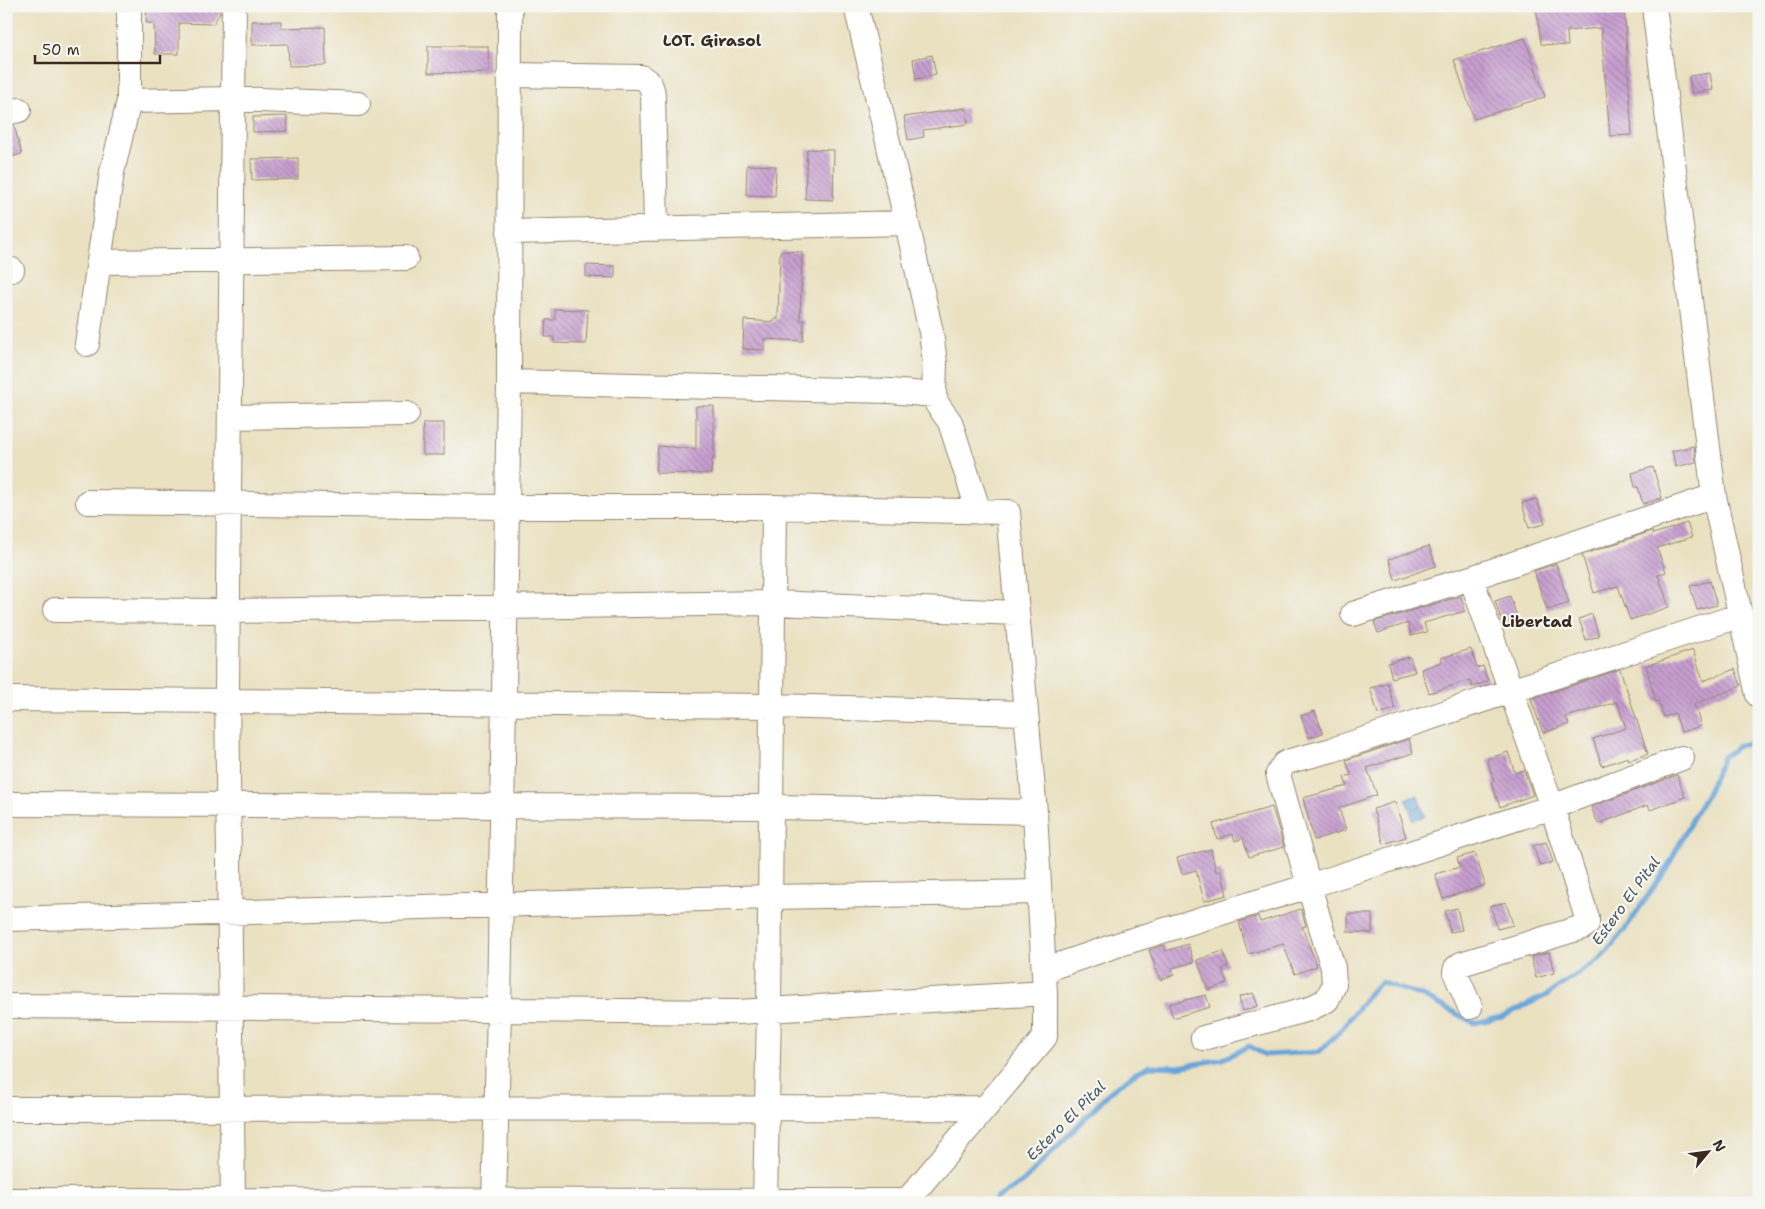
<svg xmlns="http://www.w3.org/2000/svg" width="1765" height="1209" viewBox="0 0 1765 1209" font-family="'Shantell Sans',sans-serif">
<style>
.water{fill:url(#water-waves);stroke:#51677b}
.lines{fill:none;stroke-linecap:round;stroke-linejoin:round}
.stream{stroke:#67a4d8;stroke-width:5}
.building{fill:url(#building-back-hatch)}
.minor-casing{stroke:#928670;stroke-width:26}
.minor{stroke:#fff;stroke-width:24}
.labels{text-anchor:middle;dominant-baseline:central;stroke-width:4.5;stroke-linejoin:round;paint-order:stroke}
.water-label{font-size:15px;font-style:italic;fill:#4a555f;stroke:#f6f6f2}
.quarter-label{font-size:16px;font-weight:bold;fill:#3b2a1e;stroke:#f6f6f2}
</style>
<defs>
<pattern id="water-waves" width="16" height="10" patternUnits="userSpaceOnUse" patternTransform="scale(1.25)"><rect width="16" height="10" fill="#67a4d8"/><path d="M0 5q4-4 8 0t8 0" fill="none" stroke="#5686af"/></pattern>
<pattern id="building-back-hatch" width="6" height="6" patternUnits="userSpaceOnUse" patternTransform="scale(1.25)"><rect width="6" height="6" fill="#c79fd0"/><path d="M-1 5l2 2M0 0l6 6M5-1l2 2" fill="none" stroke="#a382a8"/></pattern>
</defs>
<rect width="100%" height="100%" fill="#f6f6f2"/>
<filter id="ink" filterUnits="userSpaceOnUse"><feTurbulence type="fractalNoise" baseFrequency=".02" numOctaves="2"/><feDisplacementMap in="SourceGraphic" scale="10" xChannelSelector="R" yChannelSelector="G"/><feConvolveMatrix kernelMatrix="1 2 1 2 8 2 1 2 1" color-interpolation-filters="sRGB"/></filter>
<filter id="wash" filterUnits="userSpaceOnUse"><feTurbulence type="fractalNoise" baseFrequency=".0096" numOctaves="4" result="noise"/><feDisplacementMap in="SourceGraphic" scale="20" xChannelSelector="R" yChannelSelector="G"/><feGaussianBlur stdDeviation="1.12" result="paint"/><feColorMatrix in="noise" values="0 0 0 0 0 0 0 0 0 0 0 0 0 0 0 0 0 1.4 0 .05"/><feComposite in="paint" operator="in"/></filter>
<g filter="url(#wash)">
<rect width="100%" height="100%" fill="#eae1c1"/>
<path class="water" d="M1418 795 1425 816 1413 820 1406 799Z"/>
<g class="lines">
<path class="stream" d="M993 1203 997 1198 1022 1183 1111 1091 1134 1074 1149 1066 1178 1067 1223 1059 1249 1046 1265 1055 1319 1052 1341 1030 1371 991 1381 982 1425 997 1474 1023 1502 1017 1547 995 1601 958 1625 929 1667 868 1696 812 1706 796 1723 757 1740 745 1759 741"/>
</g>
<g id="blocks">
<path class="building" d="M147 6H213L220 11V13L213 24 179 23V54H155L154 23H146Z
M1536 6H1624L1632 135 1610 136 1601 28 1567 31 1568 46 1541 44Z
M252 21H281V28L325 27 326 65 289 66 288 44 252 45Z
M1525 38 1545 97 1474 119 1454 60Z
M428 46H488L489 72 428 73Z
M932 55 936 75 916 79 913 59Z
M1710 73 1713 90 1692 93 1689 76Z
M966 108 968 124 923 130 924 137 908 140 904 117Z
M287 116 288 131 253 132V117Z
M14 125 22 154 6 158V126Z
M807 149 834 150 833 200 805 199Z
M298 158V179L252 180 251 159Z
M747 165 776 166 775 196 746 195Z
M780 251 802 252 800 320H804L803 341 765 339V350L743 349 744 320 774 322V319H778Z
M586 265 615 266V278L586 277Z
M555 309 588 310 586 344 554 343V337H545L546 320H555Z
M696 406H714V459H712L711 474 656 473 658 446 696 449Z
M423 423H444V455H423Z
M1694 446 1696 462 1676 467 1672 451Z
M1653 467 1662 498 1643 504 1638 487H1635L1632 473Z
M1537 499 1545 524 1529 528 1522 503Z
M1687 523 1692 537 1657 548 1666 572 1658 575 1669 607 1630 620 1618 586 1594 593 1582 555 1652 531 1653 534Z
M1429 546 1436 566 1395 580 1389 559Z
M1556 564 1569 603 1547 610 1534 571Z
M1710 581 1717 605 1697 610 1690 586Z
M1461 596 1465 611 1424 623 1427 632 1411 636 1408 623 1378 633 1374 622Z
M1510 596 1519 622 1504 627 1495 601Z
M1592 614 1599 636 1586 640 1579 619Z
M1471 649 1477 668 1483 666 1488 681 1472 687 1470 680 1429 693 1421 669 1442 662 1441 658Z
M1693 650 1703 681 1735 669 1741 686 1694 704 1701 726 1681 732 1675 713 1664 717 1658 701 1656 702 1646 666Z
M1410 657 1415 672 1392 678 1388 663Z
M1620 669 1648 754 1629 760 1628 757 1602 766 1593 739 1626 728 1617 702 1566 717 1569 724 1543 733 1531 699Z
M1388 683 1395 709 1378 714 1370 688Z
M1315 711 1323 733 1309 738 1301 716Z
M1409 739 1413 753 1367 768 1377 795 1339 808 1346 830 1314 840 1303 798 1347 786 1344 777 1351 775 1346 760Z
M1508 752 1515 773 1524 770 1533 795 1500 807 1491 782 1494 781 1487 759Z
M1677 775 1685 797 1650 810 1648 805 1598 824 1591 807Z
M1395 802 1406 837 1384 844 1373 809Z
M1272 807 1284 847 1249 857 1243 838 1235 841 1233 834 1217 839 1213 824Z
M1546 842 1553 862 1540 866 1533 846Z
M1211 849 1216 872 1221 870 1227 895 1204 901 1196 870 1182 874 1177 858Z
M1475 853 1485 885 1443 899 1435 874 1460 867 1457 858Z
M1506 902 1513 925 1497 929 1491 906Z
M1457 908 1462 930 1450 932 1445 911Z
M1301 909 1306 926 1302 927 1317 966 1295 974 1283 944 1248 954 1239 922 1258 916 1260 922Z
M1348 914H1372V933L1348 932Z
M1188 944 1194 962 1172 968 1174 975 1160 980 1149 950 1164 945 1166 951Z
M1223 951 1228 966 1222 969 1227 983 1208 990 1197 960Z
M1549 952 1554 973 1536 978 1531 957Z
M1253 993 1258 1006 1243 1011 1239 997Z
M1206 995 1210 1007 1173 1018 1169 1004Z"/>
</g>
</g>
<g filter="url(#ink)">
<use href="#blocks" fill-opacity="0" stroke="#928670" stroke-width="1"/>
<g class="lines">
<g class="minor-casing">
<path id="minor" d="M129 6V101
M510 6 509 382 890 391 934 395
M856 6 907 223 931 332 935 363 934 395 937 404 950 422 979 512
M1654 6 1714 496 1758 695
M509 75 641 77C650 82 652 86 653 95L656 229
M6 113 19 110
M509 232 907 223
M99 262 406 258
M6 271 12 270
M87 344 112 172 129 101 233 99 358 104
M230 417 407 414
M55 610 228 611 774 603 1017 613
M1353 614 1471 578 1714 496
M6 699 773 706 1026 713
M6 804 772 807 1035 812
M6 919 771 897 1038 892
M1044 970 1123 943 1309 886 1278 774 1284 764 1290 761 1332 750 1741 615
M6 1006 739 1012 769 1010 774 507H507L88 502
M1470 1007 1455 972 1456 968 1461 964 1583 927 1587 924V918L1552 807 1471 578
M1203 1038 1309 1009 1327 1000 1334 985 1333 968 1309 886 1552 807 1682 758
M6 1109 985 1108
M6 1200 907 1201
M233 1203 227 688 234 6
M494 1203 499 1009 509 382
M765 1203 769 1010 1045 993 1035 812 1008 512 774 507
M905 1203 1045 1037V993"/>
</g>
<use href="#minor" class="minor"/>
</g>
</g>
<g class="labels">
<g class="water-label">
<text transform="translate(1626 901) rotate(-54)">Estero El Pital</text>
<text transform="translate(1066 1121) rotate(-45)">Estero El Pital</text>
</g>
<g class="quarter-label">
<text x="712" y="40">LOT. Girasol</text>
<text x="1537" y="621">Libertad</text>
</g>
</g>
<rect width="1765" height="1209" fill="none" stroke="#f6f6f2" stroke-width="25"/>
<g transform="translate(1708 1152) rotate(61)" stroke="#f6f6f2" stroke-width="4" paint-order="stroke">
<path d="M0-4L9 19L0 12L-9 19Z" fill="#3b2a1e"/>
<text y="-8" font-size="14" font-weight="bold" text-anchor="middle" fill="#3b2a1e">N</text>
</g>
<path d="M35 55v8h125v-8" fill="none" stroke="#3b2a1e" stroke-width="2.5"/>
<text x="42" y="55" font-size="15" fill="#3b2a1e" stroke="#f6f6f2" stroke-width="4" paint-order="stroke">50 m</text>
</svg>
